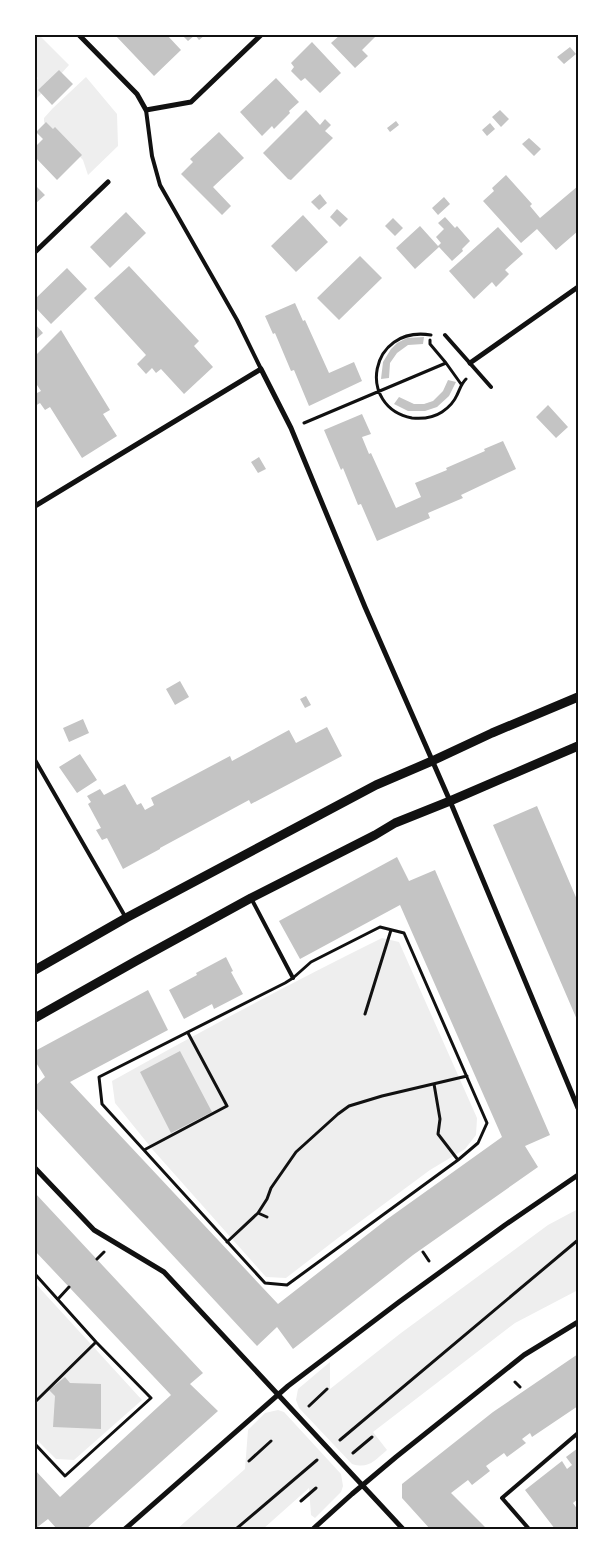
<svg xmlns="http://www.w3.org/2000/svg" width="613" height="1564" viewBox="0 0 613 1564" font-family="Spectral,serif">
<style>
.green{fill:#eee}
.building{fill:#c4c4c4}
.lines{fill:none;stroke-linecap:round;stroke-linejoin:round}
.path{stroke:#111;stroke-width:3}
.service{stroke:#111;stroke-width:4}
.minor{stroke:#111;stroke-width:5}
.tertiary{stroke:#111;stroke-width:9}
.neatline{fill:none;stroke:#111;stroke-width:2}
</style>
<rect width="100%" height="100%" fill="#fff"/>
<path class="green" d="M35 35H39L69 65 60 75 35 100V82L38 78 35 75Z
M86 77 117 114 118 146 88 175 83 160 58 134 46 125 44 122V118L53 108Z
M382 938 399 942 477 1118 476 1135 465 1149 430 1170 338 1238 286 1278 266 1277 153 1150 115 1103 112 1081C201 1031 291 983 382 938Z
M578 1209V1290L515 1323 373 1432 387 1450C374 1461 369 1469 352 1464L299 1408 296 1400 298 1389 330 1362V1389L401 1333 548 1225Z
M35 1283 142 1400 74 1460 56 1459 35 1438Z
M278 1410 284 1412 341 1474 343 1486 341 1492 315 1518 311 1515 309 1488 263 1529H177L245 1469 248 1430 265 1413Z"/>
<path class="building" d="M115 35H167L181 50 154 76Z
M182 35H205L199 40 195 35 188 41Z
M340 35H377L362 50 368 56 355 68 331 43Z
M312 42 341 73 320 93 305 78 301 81 291 71 294 67 291 63Z
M570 47 576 54 564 64 557 57Z
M59 70 73 84 52 105 38 90Z
M276 78 299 102 289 111 290 113 274 129 272 126 262 136 240 112Z
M306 110 320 125 325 119 331 125 325 131 333 138 291 180 288 179 263 153Z
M500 110 509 119 501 127 492 117Z
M396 121 399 125 390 132 387 128Z
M46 122 53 129 55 127 82 155 57 180 35 157V147L43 139 36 132Z
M490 123 495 129 487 136 482 130Z
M219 132 244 158 213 187 231 206 222 215 181 174 193 162 190 159Z
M529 138 541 149 534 156 522 144Z
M506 175 532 204 530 206 540 218 578 186V231L556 250 537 229 521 243 483 201 494 191 492 188Z
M35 185 45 195 35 204Z
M320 194 327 203 319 210 311 202Z
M444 197 450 204 438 215 432 208Z
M337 209 348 219 340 227 330 217Z
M126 212 146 233 110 268 90 247Z
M303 215 328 242 296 272 271 246Z
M445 217 455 228 457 226 470 241 462 249 463 251 452 261 439 247 415 269 396 248 420 226 438 246 441 243 436 237 444 229 438 223Z
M393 218 403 228 395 236 385 226Z
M498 227 523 254 505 270 509 274 496 287 492 282 474 299 449 271Z
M360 256 382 278 339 320 317 298Z
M129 266 199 341 194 346 213 367 184 394 161 369 156 373 152 368 146 374 137 364 146 355 94 298Z
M67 268 87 289 51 324 35 307V299Z
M295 303 303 321 305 320 329 373 354 362 362 381 309 406 294 370 291 371 275 333 273 334 265 316Z
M35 324 43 333 35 340Z
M61 330 110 410 103 414 117 436 82 458 50 407 45 410 40 403 35 406V394L41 391 35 382V356Z
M424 337 423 344 408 345 397 353 390 363 389 378 381 379 383 362 391 349 397 343 407 338Z
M448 380 456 382 449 396 437 407 425 411H408L394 404 399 397 414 404H424L433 401 443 391Z
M548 405 568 427 556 438 536 417Z
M362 414 371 434 362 437 369 454 371 453 396 508 421 497 415 483 447 470 446 468 485 451 484 449 503 441 516 469 461 495 463 498 428 513 430 518 377 541 361 504 358 505 343 468 341 470 324 430Z
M259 457 266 469 258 473 251 462Z
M180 681 189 697 175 705 166 689Z
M306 696 311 705 305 708 300 699Z
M83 719 89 733 69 742 63 728Z
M327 727 342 756 251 804 249 800 160 848V849L123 869 107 838 102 840 96 830 101 828 88 804 91 802 87 796 100 789 104 795 125 784 137 805 141 803 145 810 154 805 151 798 230 756 232 761 289 730 296 743Z
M80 754 97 780 77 793 59 767Z
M537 806 578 902V1022L493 825Z
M397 857 409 881 435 870 550 1135 525 1146 538 1167 413 1255 293 1349 277 1327 257 1346 35 1107V1086L45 1077 35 1061V1051L148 990 168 1030 70 1082 278 1304 386 1220 502 1137 400 905 300 959 279 921Z
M226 957 233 971 231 972 243 994 214 1009 212 1004 184 1019 169 990 197 975 196 973Z
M180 1051 212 1112 171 1133 140 1072Z
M35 1193 203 1373 190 1384 218 1411 86 1529H57L48 1519 35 1529V1470L60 1497 171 1395 35 1251Z
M578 1354V1406L532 1437 530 1433 522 1439 526 1443 507 1457 504 1453 486 1466 490 1471 472 1485 468 1480 451 1493 487 1529H430L402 1498V1484L493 1412Z
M65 1377 70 1383 101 1384V1429L53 1427 55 1396 49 1390Z
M578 1448V1499L573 1503 578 1510V1529H555L525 1490 562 1461 567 1469 572 1465 566 1457Z"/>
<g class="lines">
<path class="path" d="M431 335C369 325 356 407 412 418 422 419 433 418 442 412 448 408 454 402 457 395 460 389 461 384 466 379
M430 340V344L446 363 461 384
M304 423 446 363
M380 927 404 933 487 1123 478 1143 458 1160 287 1285 265 1283 102 1104 99 1077 285 983 293 978 311 962Z
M365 1014 391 930
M434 1084 440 1119 438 1134 458 1160
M144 1150 227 1106 188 1033
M258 1213 267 1217
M227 1242 258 1213 267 1199 271 1188 296 1152 338 1114 349 1106 382 1096 467 1076
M423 1252 429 1261
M97 1259 104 1252
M35 1274 96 1342 151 1398 65 1476 35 1444
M58 1299 69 1287
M515 1382 520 1387
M35 1402 96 1342
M309 1406 327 1389
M340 1440 578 1240
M353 1453 372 1437
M249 1461 271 1441
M301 1501 316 1488
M236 1529 317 1460"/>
<path class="service" d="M146 110 152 156 160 185 237 320 261 369
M445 335 491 387
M35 760 126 918
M251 898 293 978
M529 1529 502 1498 578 1433"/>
<path class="minor" d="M79 35 137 94 146 110 191 102 261 35
M35 252 108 182
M470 363 578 287
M35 506 261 369 291 428 365 607 450 801 578 1108
M35 1168 94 1230 164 1272 403 1529
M125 1529 288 1386 399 1302 505 1225 578 1175
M313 1529 352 1494 396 1457 524 1355 578 1322"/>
<path class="tertiary" d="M35 970 126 918 376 785 432 761 492 733 578 697
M35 1018 136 961 251 898 375 835 395 823 450 801 578 746"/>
</g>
<rect width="613" height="1564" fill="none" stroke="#ffffff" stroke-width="72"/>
<rect x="36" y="36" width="541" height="1492" class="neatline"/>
</svg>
